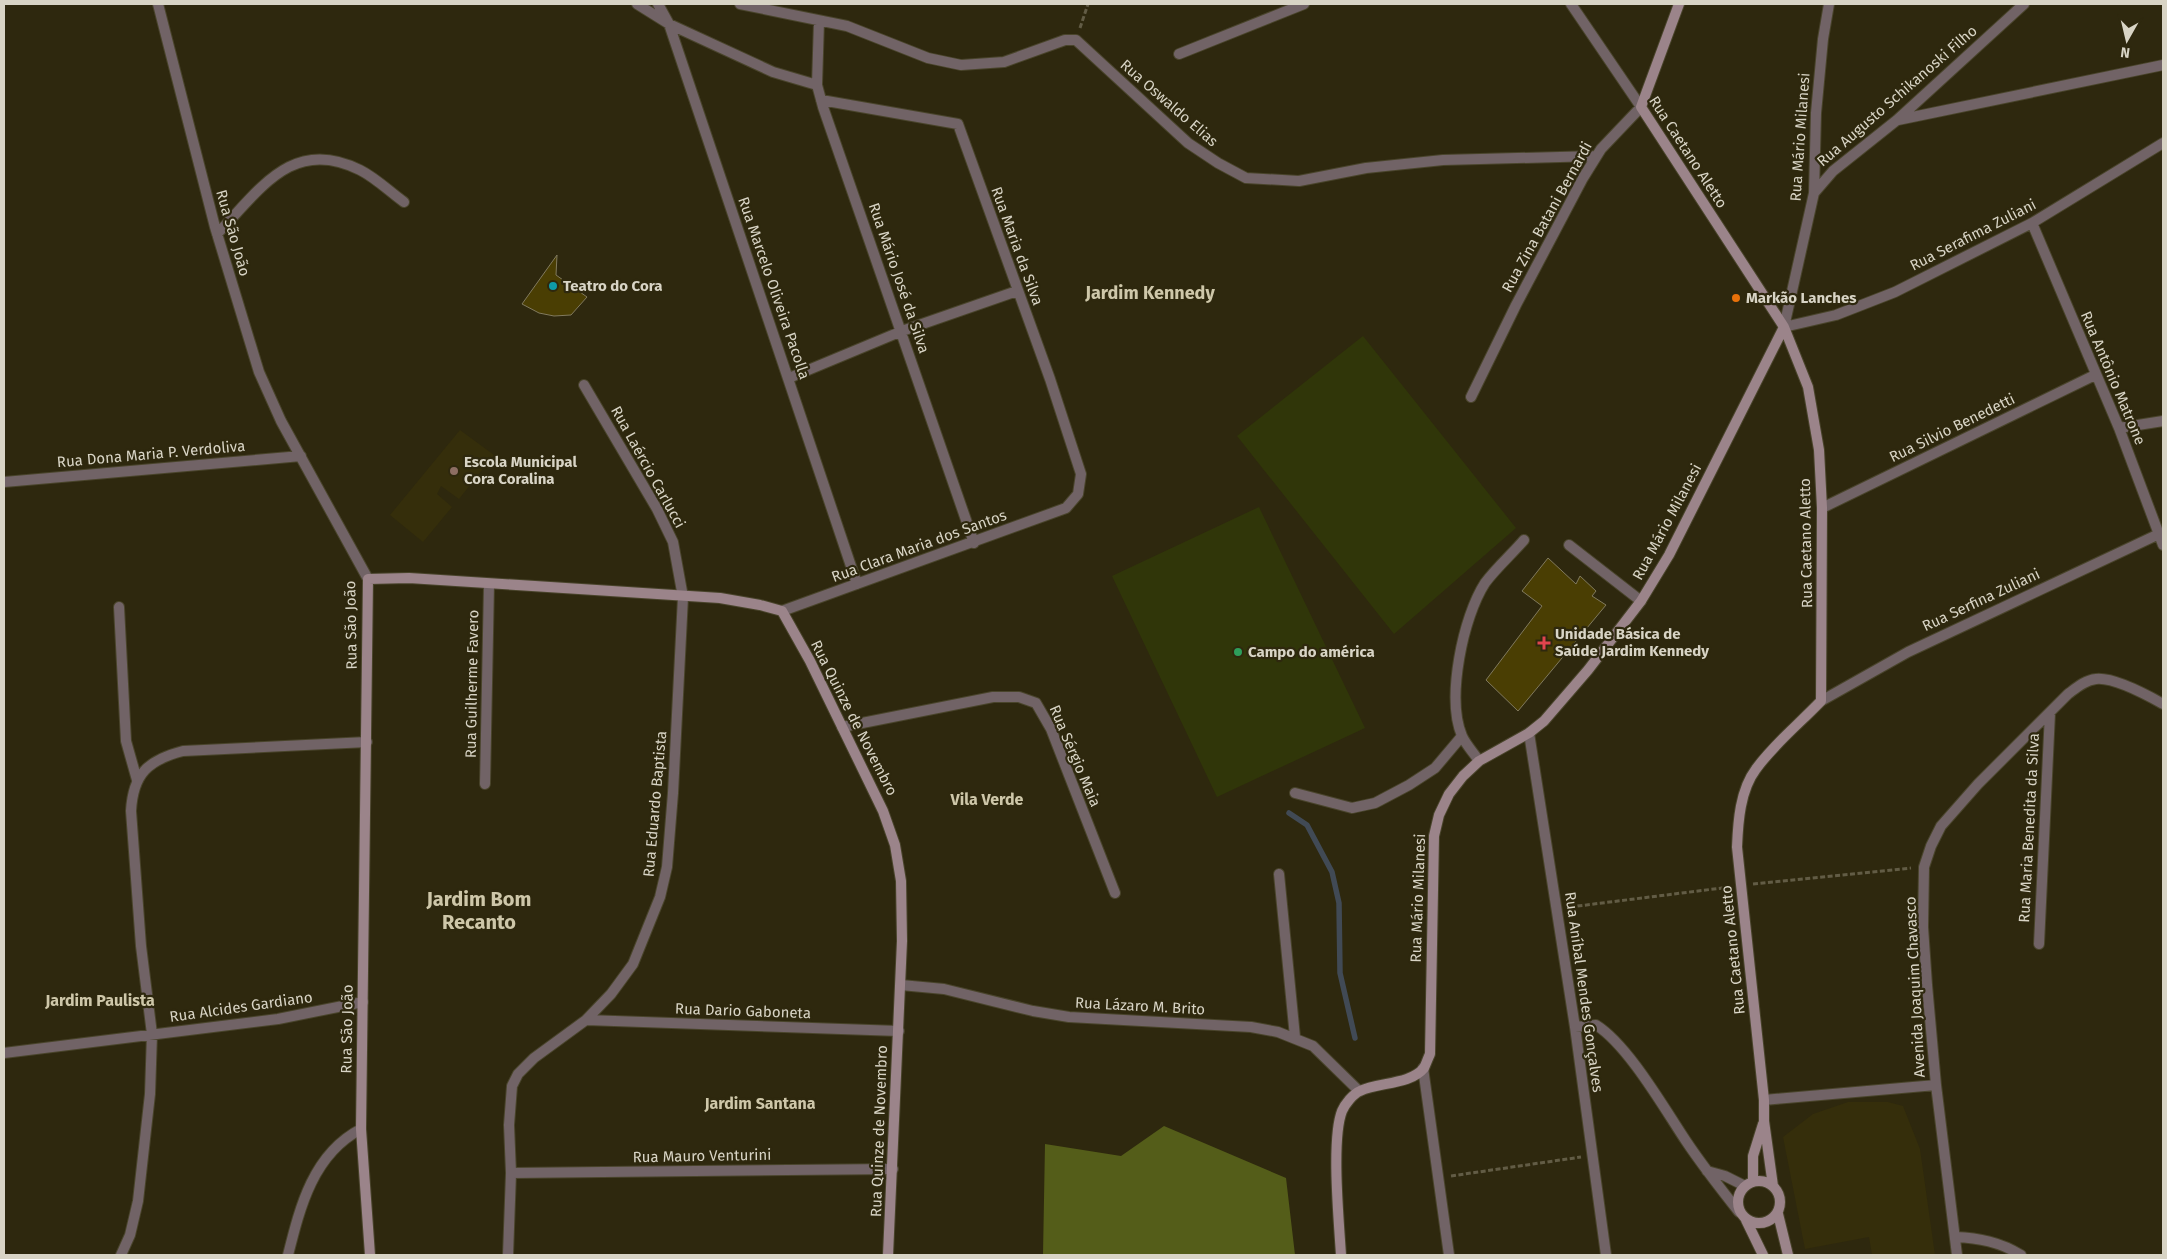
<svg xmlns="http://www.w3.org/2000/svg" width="2167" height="1259" viewBox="0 0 2167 1259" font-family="'Fira Sans',sans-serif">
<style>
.built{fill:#352e0b}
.green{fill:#303609}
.forest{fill:#545d19}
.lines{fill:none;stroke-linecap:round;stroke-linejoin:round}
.stream{stroke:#414a55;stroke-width:5.5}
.building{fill:#4a3e03;stroke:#817a5e}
.lane-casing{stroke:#49442b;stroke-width:12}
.street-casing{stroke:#49442b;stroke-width:12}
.secondary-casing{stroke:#49442b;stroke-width:12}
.path{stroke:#625c45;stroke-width:3;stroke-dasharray:5 2.5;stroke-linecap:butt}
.lane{stroke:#716366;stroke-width:10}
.street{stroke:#716366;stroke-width:10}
.secondary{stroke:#9b848a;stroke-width:10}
.culture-dot{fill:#0f9aa8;stroke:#2e280e;stroke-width:2}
.food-dot{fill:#e8710a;stroke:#2e280e;stroke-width:2}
.education-dot{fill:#8d6e63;stroke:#2e280e;stroke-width:2}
.health-dot{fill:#e0444e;stroke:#2e280e;stroke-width:2}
.leisure-dot{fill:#2e9e5b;stroke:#2e280e;stroke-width:2}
.labels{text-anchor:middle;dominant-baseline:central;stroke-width:4.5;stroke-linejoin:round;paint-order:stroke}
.street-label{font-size:15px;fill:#d8d4c5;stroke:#2e280e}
.poi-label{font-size:15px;font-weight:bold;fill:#d8d4c5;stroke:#2e280e;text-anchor:start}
.neighbourhood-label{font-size:16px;font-weight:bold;fill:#cec7a9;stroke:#2e280e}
.quarter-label{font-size:18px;font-weight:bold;fill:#cec7a9;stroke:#2e280e}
.district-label{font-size:20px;font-weight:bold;fill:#cec7a9;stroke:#2e280e}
</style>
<rect width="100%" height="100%" fill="#2e280e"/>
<path class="built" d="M460 430 494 455 459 499 441 486 437 494 452 507 423 542 390 515Z
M1848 1102H1888L1903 1106 1920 1149 1935 1255H1872L1869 1237 1805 1249 1783 1137 1813 1114Z"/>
<path class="green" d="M1363 336 1516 528 1394 634 1237 436Z
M1259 507 1365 728 1217 797 1112 576Z"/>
<path class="forest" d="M1164 1126 1286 1178 1295 1255H1043L1045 1144 1121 1156Z"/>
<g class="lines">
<path class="stream" d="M1289 813 1307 825 1332 872 1339 903 1340 973 1355 1038"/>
</g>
<path class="building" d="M557 255 556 275 587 297 571 315 554 316 539 313 522 304Z
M1548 558 1576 584 1580 576 1596 591 1592 596 1606 605 1518 711 1486 680 1542 606 1522 591Z"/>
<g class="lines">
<g class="lane-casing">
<path id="lane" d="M119 607 126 741 137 780
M1479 761C1474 753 1466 745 1462 736 1446 698 1463 617 1485 583 1496 568 1512 554 1524 540
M1295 793 1352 808 1375 803 1409 785 1435 768 1462 736"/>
</g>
<g class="street-casing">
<path id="street" d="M158 4 215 227 259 372 281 421 368 579
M637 4 669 24 773 72 817 85
M658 4 669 24 857 584
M740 4 847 26 928 58 961 65 1004 62 1065 40H1076L1188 143 1218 163 1246 178 1299 181 1366 168 1443 160 1596 156
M1829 4 1823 39 1816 113 1814 193 1784 327 1836 315 1895 292 2032 223 2163 143
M819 21 817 85 823 107 974 543
M1179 54 1304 4
M1898 120 2163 65
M1814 193 1833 171 1897 120 2024 4
M2032 223 2119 428 2163 545
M217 234C260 190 292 136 360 170 376 178 390 192 404 202
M789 378 902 331 1017 291
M1471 397 1516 305 1583 178 1601 149 1641 107 1571 4
M2119 428 2163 421
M4 482 301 456
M1822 508 2095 375
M1569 545 1641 601
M782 611 1066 508 1078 494 1081 474 1050 379 958 124 821 100
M1821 701 1908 652 2159 534
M842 727 993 697H1019L1036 703 1051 729 1115 893
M1529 733 1575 1027 1606 1255
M485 784 489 584
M1279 874 1295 1037
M2039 944 2050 713
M901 985 944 989 1033 1011 1069 1017 1251 1027 1278 1032 1313 1046 1359 1091
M586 1020 899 1031
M1575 1027 1596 1025C1628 1045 1664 1108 1686 1141 1702 1165 1720 1188 1739 1212
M4 1053 278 1019 363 1002
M1423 1068 1449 1255
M1764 1100 1936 1085
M1707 1171 1725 1176 1745 1186
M511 1173 893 1169
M1955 1237C1979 1238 2000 1242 2021 1255
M121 1255 130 1235 138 1201 150 1094 152 1034 141 946 131 811C133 774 148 760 183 751L367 742
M288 1255C300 1207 313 1154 361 1129
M508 1255 511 1173 509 1125 512 1086 518 1074 534 1058 586 1020 611 994 633 964 660 897 667 867 673 793 683 597 673 542 657 509 584 385
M1957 1255 1936 1085 1927 985 1923 927 1924 867 1931 846 1941 826 1978 784 2068 694C2076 688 2085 680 2096 679 2114 677 2147 695 2163 704"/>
</g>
<g class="secondary-casing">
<path id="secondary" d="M1679 4 1641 107 1784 327 1808 387 1819 450 1822 508 1821 701C1800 723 1774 744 1756 769 1740 790 1738 822 1737 847L1764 1100V1121L1773 1186
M1738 1202a21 21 0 1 1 42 0a21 21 0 1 1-42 0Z
M1753 1181V1156L1763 1124
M1778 1214 1788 1255
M1746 1220 1763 1255
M370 1255 361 1129 368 579 409 578 720 598 760 605 782 611 810 661 883 811 895 845 901 881 902 941 888 1255
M1341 1255C1339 1222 1331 1139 1342 1111 1345 1104 1353 1094 1360 1091 1378 1082 1410 1085 1424 1068 1426 1064 1428 1058 1430 1054L1434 836 1439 815 1449 794 1463 776 1479 761 1529 733 1544 721 1588 670 1641 601 1669 555 1784 327"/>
</g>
<path class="path" d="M1080 28 1088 4
M1753 884 1911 868
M1570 907 1730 887
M1451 1176 1581 1157"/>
<use href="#lane" class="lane"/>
<use href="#street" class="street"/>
<use href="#secondary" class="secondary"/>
</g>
<circle class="culture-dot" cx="553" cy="286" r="5"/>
<circle class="food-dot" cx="1736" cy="298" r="5"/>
<circle class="education-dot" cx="454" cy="471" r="5"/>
<path class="health-dot" d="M1541.5 635.5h5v5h5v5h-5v5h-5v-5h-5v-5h5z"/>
<circle class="leisure-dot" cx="1238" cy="652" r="5"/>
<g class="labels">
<g class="street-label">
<text transform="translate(1897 96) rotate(-41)">Rua Augusto Schikanoski Filho</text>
<text transform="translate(1169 103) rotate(41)">Rua Oswaldo Elias</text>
<text transform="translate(1800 137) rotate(-86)">Rua Mário Milanesi</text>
<text transform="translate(1688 152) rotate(57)">Rua Caetano Aletto</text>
<text transform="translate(1547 217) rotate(-61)">Rua Zina Batani Bernardi</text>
<text transform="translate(233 233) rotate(74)">Rua São João</text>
<text transform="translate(1973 235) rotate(-27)">Rua Serafima Zuliani</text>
<text transform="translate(1017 246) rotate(70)">Rua Maria da Silva</text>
<text transform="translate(899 278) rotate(71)">Rua Mário José da Silva</text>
<text transform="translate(774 288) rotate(71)">Rua Marcelo Oliveira Pacolla</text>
<text transform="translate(2113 378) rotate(67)">Rua Antônio Matrone</text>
<text transform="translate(1952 428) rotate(-26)">Rua Silvio Benedetti</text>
<text transform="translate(151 454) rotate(-5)">Rua Dona Maria P. Verdoliva</text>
<text transform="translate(648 467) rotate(61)">Rua Laércio Carlucci</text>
<text transform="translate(1667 522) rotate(-62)">Rua Mário Milanesi</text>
<text transform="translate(1806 543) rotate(-91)">Rua Caetano Aletto</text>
<text transform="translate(919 546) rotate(-20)">Rua Clara Maria dos Santos</text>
<text transform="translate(1981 600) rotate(-25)">Rua Serfina Zuliani</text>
<text transform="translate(351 625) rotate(-91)">Rua São João</text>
<text transform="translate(472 684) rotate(-89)">Rua Guilherme Favero</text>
<text transform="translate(854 718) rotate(63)">Rua Quinze de Novembro</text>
<text transform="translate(1075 756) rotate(67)">Rua Sérgio Maia</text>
<text transform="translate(655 804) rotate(-85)">Rua Eduardo Baptista</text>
<text transform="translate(2029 828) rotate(-87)">Rua Maria Benedita da Silva</text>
<text transform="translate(1418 898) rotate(-88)">Rua Mário Milanesi</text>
<text transform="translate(1733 950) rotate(-96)">Rua Caetano Aletto</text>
<text transform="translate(1915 987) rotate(-93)">Avenida Joaquim Chavasco</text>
<text transform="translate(1584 992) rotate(82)">Rua Aníbal Mendes Gonçalves</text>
<text transform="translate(1140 1006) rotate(3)">Rua Lázaro M. Brito</text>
<text transform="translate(241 1007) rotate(-8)">Rua Alcides Gardiano</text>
<text transform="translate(743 1011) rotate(2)">Rua Dario Gaboneta</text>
<text transform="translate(347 1029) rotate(-89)">Rua São João</text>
<text transform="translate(879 1131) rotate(-88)">Rua Quinze de Novembro</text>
<text transform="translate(702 1156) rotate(-1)">Rua Mauro Venturini</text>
</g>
<g class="poi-label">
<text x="563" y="286">Teatro do Cora</text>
<text x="1746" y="298">Markão Lanches</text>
<text x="464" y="462">Escola Municipal<tspan x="464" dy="17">Cora Coralina</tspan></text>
<text x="1555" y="634">Unidade Básica de<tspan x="1555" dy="17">Saúde Jardim Kennedy</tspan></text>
<text x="1248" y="652">Campo do américa</text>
</g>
<g class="neighbourhood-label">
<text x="987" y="799">Vila Verde</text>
<text x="100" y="1000">Jardim Paulista</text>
<text x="760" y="1103">Jardim Santana</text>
</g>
<g class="quarter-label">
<text x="1150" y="293">Jardim Kennedy</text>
</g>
<g class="district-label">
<text x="479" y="899">Jardim Bom<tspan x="479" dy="23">Recanto</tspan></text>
</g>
</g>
<rect width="2167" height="1259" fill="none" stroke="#d8d4c5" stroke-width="10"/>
<g transform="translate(2127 40) rotate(188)" stroke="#2e280e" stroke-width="4" paint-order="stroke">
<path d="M0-4L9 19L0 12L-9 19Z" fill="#d8d4c5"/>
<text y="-8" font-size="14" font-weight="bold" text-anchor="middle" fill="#d8d4c5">N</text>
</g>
</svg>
